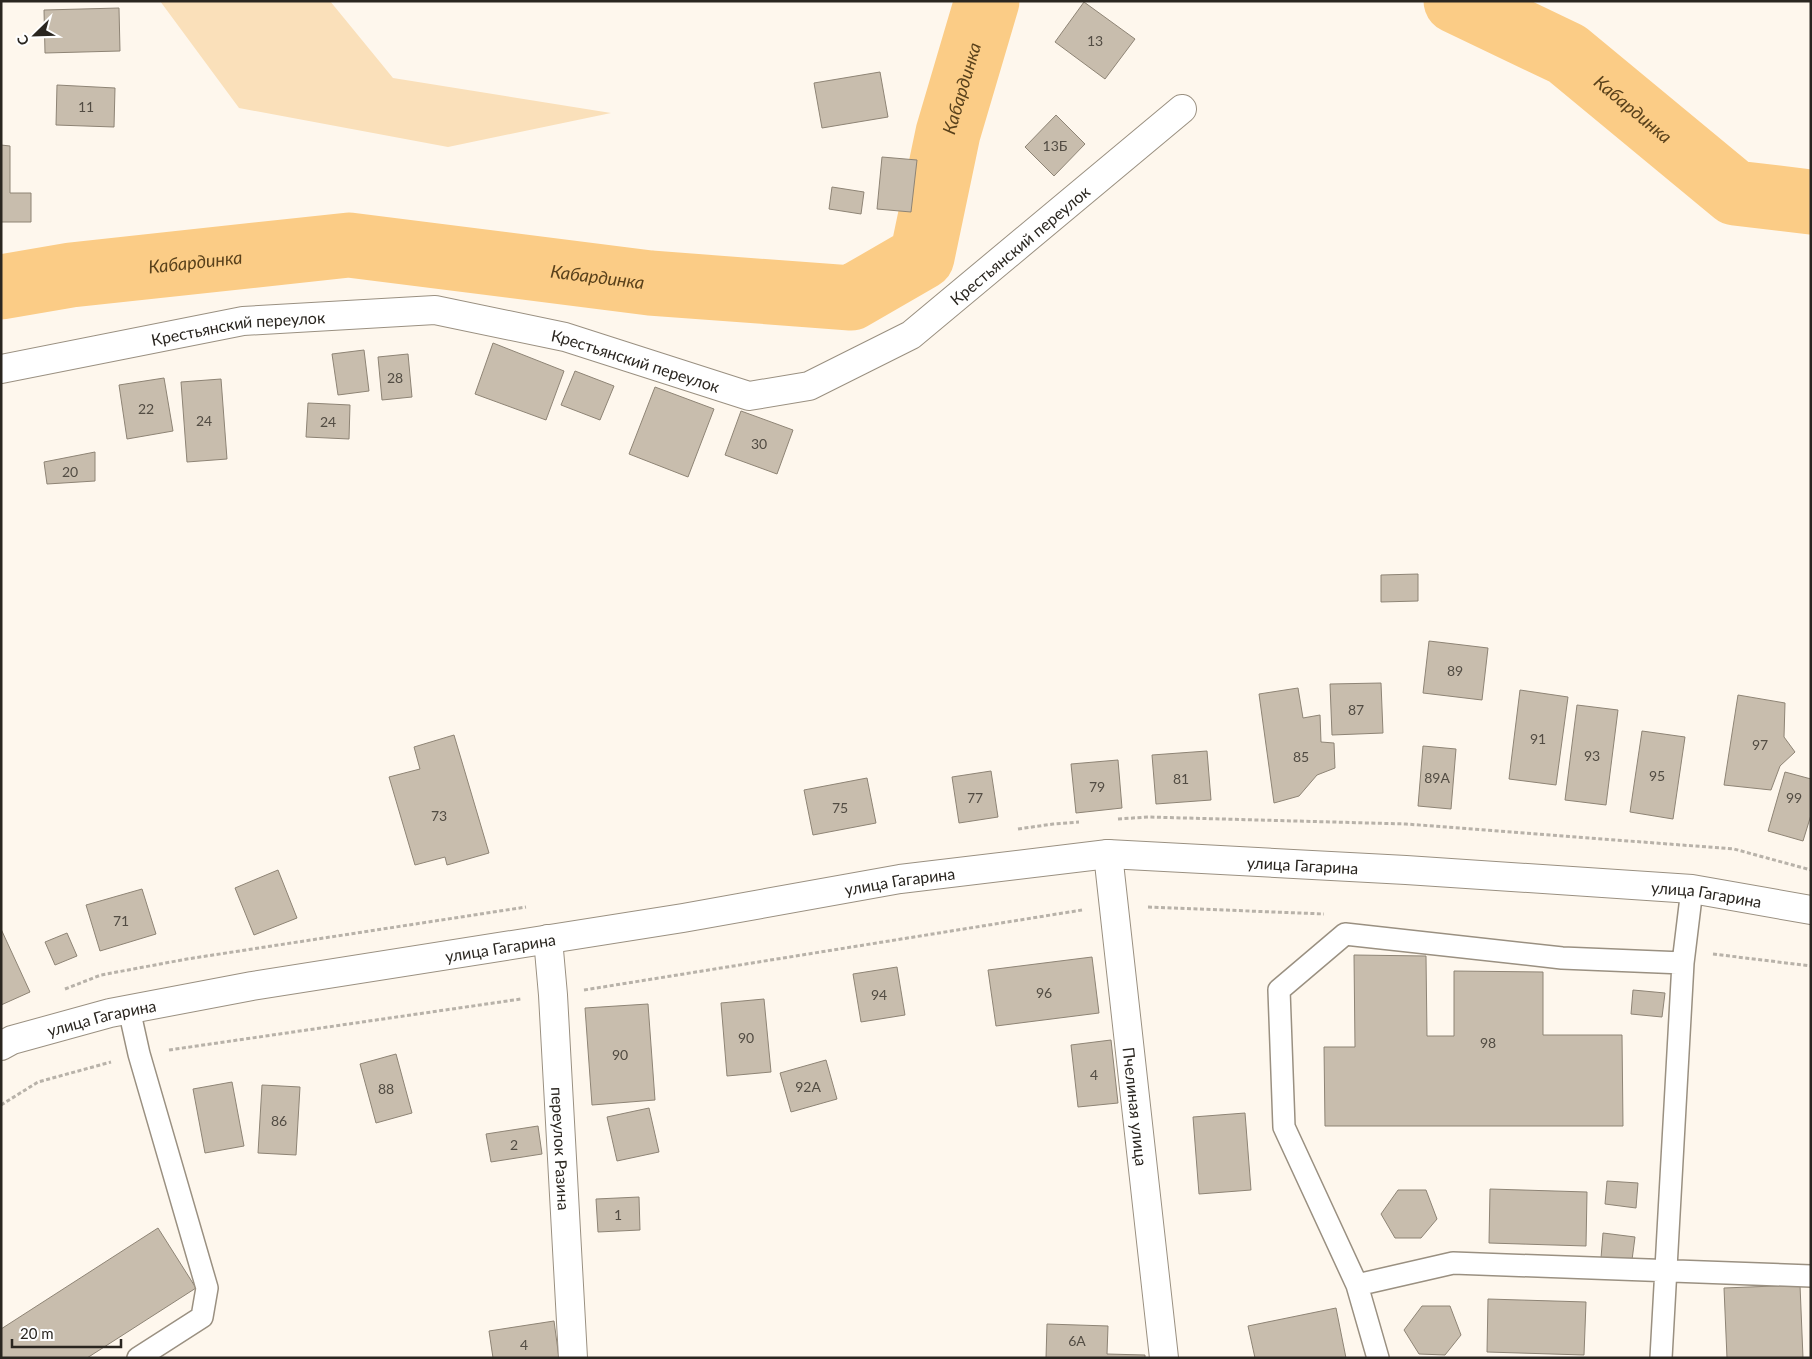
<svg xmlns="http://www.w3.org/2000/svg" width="1812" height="1359" viewBox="0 0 1812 1359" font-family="Lato,sans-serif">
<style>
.green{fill:#fae0ba}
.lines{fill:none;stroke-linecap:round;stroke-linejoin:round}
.river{stroke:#fbcc86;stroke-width:65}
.building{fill:#c8bdad;stroke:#8e8475}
.lane-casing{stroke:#9a9081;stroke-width:24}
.street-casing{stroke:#9a9081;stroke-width:30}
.secondary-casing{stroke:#9a9081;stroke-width:30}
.path{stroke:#b8b2a9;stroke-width:3;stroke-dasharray:4 2.5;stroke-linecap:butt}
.lane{stroke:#fff;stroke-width:21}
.street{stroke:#fff;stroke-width:28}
.secondary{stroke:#fff;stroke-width:28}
.labels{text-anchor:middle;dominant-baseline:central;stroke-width:5;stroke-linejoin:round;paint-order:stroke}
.number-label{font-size:14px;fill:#524c43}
.street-label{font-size:16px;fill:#2a2620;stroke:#fff}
.water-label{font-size:18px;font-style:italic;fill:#59411b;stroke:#fff}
</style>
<rect width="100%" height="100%" fill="#fef7ed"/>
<path class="green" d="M160 1H330L393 78 611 113 448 147 239 108Z"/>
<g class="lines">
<g class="river">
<path id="s1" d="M1456 1 1567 54 1735 193 1811 202"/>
<path id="s2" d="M1 287 71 275 349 245 650 283 851 298 922 257 948 133 987 1"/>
</g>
</g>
<path class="building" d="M1084 2 1135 39 1105 79 1055 42Z
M119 8 120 51 45 53 44 10Z
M880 72 888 117 822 128 814 83Z
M57 85 115 88 114 127 56 125Z
M1056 115 1085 144 1054 176 1025 147Z
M1 145 10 146V193H31V222H1Z
M882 157 917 160 911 212 877 209Z
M832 187 864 192 861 214 829 209Z
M493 343 564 371 546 420 475 394Z
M364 350 369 391 338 395 332 354Z
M408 354 412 397 382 400 378 357Z
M575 371 614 386 600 420 561 405Z
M164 378 173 431 127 439 119 385Z
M221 379 227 459 187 462 181 382Z
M655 387 714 409 688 477 629 454Z
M308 403 350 405 349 439 306 437Z
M741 411 793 430 777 474 725 455Z
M95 452V481L47 484 44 462Z
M1418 574V601L1381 602V575Z
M1429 641 1488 648 1482 700 1423 693Z
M1381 683 1383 733 1332 735 1330 684Z
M1298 688 1303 718 1320 715 1321 742 1334 743 1335 768 1317 775 1299 796 1274 803 1259 694Z
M1520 690 1568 697 1556 785 1509 779Z
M1738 695 1785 703 1784 737 1795 752 1780 766 1771 790 1724 785Z
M1577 705 1618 710 1606 805 1565 800Z
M1642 731 1685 737 1673 819 1630 812Z
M454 735 489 853 447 865 445 857 415 865 389 777 420 769 414 747Z
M1423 746 1456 749 1451 809 1418 806Z
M1207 751 1211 800 1156 804 1152 755Z
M1118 760 1122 808 1076 813 1071 764Z
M991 771 998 817 959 823 952 777Z
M1785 772 1811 779V815L1803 841 1768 831Z
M867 778 876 823 813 835 804 790Z
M278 870 297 918 254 935 235 888Z
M142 889 156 934 100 951 86 905Z
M1 929 30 992 1 1005Z
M67 933 77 956 55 965 45 942Z
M1354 955 1426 956 1427 1036H1454V971L1543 972V1035H1622L1623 1126H1325L1324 1047H1355Z
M1092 957 1099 1013 996 1026 988 970Z
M897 967 905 1015 861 1022 853 974Z
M1633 990 1665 993 1662 1017 1631 1014Z
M764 999 771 1072 727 1076 721 1003Z
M648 1004 655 1100 592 1105 585 1008Z
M1111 1040 1118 1103 1078 1107 1071 1045Z
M396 1054 412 1113 376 1123 360 1064Z
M826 1060 837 1099 791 1112 780 1073Z
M232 1082 244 1146 205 1153 193 1089Z
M262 1085 300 1087 296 1155 258 1153Z
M649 1108 659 1152 617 1161 607 1117Z
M1245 1113 1251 1190 1199 1194 1193 1117Z
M538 1126 542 1154 491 1162 486 1134Z
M1607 1181 1638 1183 1636 1208 1605 1204Z
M1490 1189 1587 1192 1586 1246 1489 1243Z
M1398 1190H1426L1437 1219 1421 1238H1395L1381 1214Z
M639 1197 640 1230 598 1232 596 1199Z
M158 1228 196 1288 87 1358H1V1329Z
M1603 1233 1635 1237 1632 1260 1601 1258Z
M1800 1285 1803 1358H1727L1724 1288Z
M1488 1299 1586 1302 1584 1355 1487 1352Z
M1422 1306H1450L1461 1335 1445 1355 1419 1354 1404 1330Z
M1336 1308 1346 1358H1255L1248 1326Z
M554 1321 559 1358H493L489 1331Z
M1047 1324 1108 1326 1107 1354 1145 1355V1358H1046Z"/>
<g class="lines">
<g class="lane-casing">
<path id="lane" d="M1683 963 1562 958 1345 934 1279 990 1284 1127 1357 1285 1453 1263 1811 1276
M129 1009 139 1054 207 1288 202 1317 138 1358
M1357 1285 1378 1358
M1661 1358 1683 963 1692 889"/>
</g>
<g class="street-casing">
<g id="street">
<path id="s3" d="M1 369 243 321 435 310 565 337 749 396 809 386 911 335 1182 109"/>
<path id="s4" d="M1108 854 1164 1358"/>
<path id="s5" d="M548 939 553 995 573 1358"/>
</g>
</g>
<g class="secondary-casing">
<g id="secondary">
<path id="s6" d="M1 1046 12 1040 110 1013 252 986 683 918 900 879 1108 854 1406 870 1692 889 1811 910"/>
</g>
</g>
<path class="path" d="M1118 819 1148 817 1406 824 1734 849 1811 870
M1018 829 1053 824 1079 822
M1148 907 1324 914
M1713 954 1811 966
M65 989 101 975 187 959 526 907
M584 990 1082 910
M169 1050 521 999
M1 1105 38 1082 111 1062"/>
<use href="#lane" class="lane"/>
<use href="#street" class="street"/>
<use href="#secondary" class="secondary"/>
</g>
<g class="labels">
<g class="number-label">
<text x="1095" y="40">13</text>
<text x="86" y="106">11</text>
<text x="1055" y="145">13Б</text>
<text x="395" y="377">28</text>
<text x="146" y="408">22</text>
<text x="204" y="420">24</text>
<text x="328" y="421">24</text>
<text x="759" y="443">30</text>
<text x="70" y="471">20</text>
<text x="1455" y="670">89</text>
<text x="1356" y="709">87</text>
<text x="1538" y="738">91</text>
<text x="1760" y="744">97</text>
<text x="1592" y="755">93</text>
<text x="1301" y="756">85</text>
<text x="1657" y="775">95</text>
<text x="1437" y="777">89А</text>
<text x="1181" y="778">81</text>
<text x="1097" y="786">79</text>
<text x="975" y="797">77</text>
<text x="1794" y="797">99</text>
<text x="840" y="807">75</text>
<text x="439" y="815">73</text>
<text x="121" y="920">71</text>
<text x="1044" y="992">96</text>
<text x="879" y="994">94</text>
<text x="746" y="1037">90</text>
<text x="1488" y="1042">98</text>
<text x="620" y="1054">90</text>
<text x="1094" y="1074">4</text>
<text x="808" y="1086">92А</text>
<text x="386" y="1088">88</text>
<text x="279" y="1120">86</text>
<text x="514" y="1144">2</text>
<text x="618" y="1214">1</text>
<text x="1077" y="1340">6А</text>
<text x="524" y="1344">4</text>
</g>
<g class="street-label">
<text stroke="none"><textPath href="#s3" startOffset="1081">Крестьянский переулок</textPath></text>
<text stroke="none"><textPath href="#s3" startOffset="241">Крестьянский переулок</textPath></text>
<text stroke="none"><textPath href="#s3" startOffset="646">Крестьянский переулок</textPath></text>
<text stroke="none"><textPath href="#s6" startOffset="1320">улица Гагарина</textPath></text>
<text stroke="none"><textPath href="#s6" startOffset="915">улица Гагарина</textPath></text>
<text stroke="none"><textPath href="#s6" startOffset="1725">улица Гагарина</textPath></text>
<text stroke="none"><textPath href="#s6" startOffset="510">улица Гагарина</textPath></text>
<text stroke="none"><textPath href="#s6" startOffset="105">улица Гагарина</textPath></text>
<text stroke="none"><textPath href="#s4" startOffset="254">Пчелиная улица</textPath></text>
<text stroke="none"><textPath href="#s5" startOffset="210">переулок Разина</textPath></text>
</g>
<g class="water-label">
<text stroke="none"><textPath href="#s2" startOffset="1111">Кабардинка</textPath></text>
<text stroke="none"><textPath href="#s1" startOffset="209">Кабардинка</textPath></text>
<text stroke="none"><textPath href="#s2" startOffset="196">Кабардинка</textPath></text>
<text stroke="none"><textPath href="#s2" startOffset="601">Кабардинка</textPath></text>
</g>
</g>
<rect width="1812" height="1359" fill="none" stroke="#2a2620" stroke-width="5"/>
<g transform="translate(35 35) rotate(247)" stroke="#ffffff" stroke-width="4" paint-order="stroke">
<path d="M0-4L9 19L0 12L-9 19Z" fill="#2a2620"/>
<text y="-8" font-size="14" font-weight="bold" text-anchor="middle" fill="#2a2620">С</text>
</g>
<path d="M12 1339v8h109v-8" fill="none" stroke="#2a2620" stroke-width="2.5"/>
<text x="20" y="1339" font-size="15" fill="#2a2620" stroke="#ffffff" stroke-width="4" paint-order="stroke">20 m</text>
</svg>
